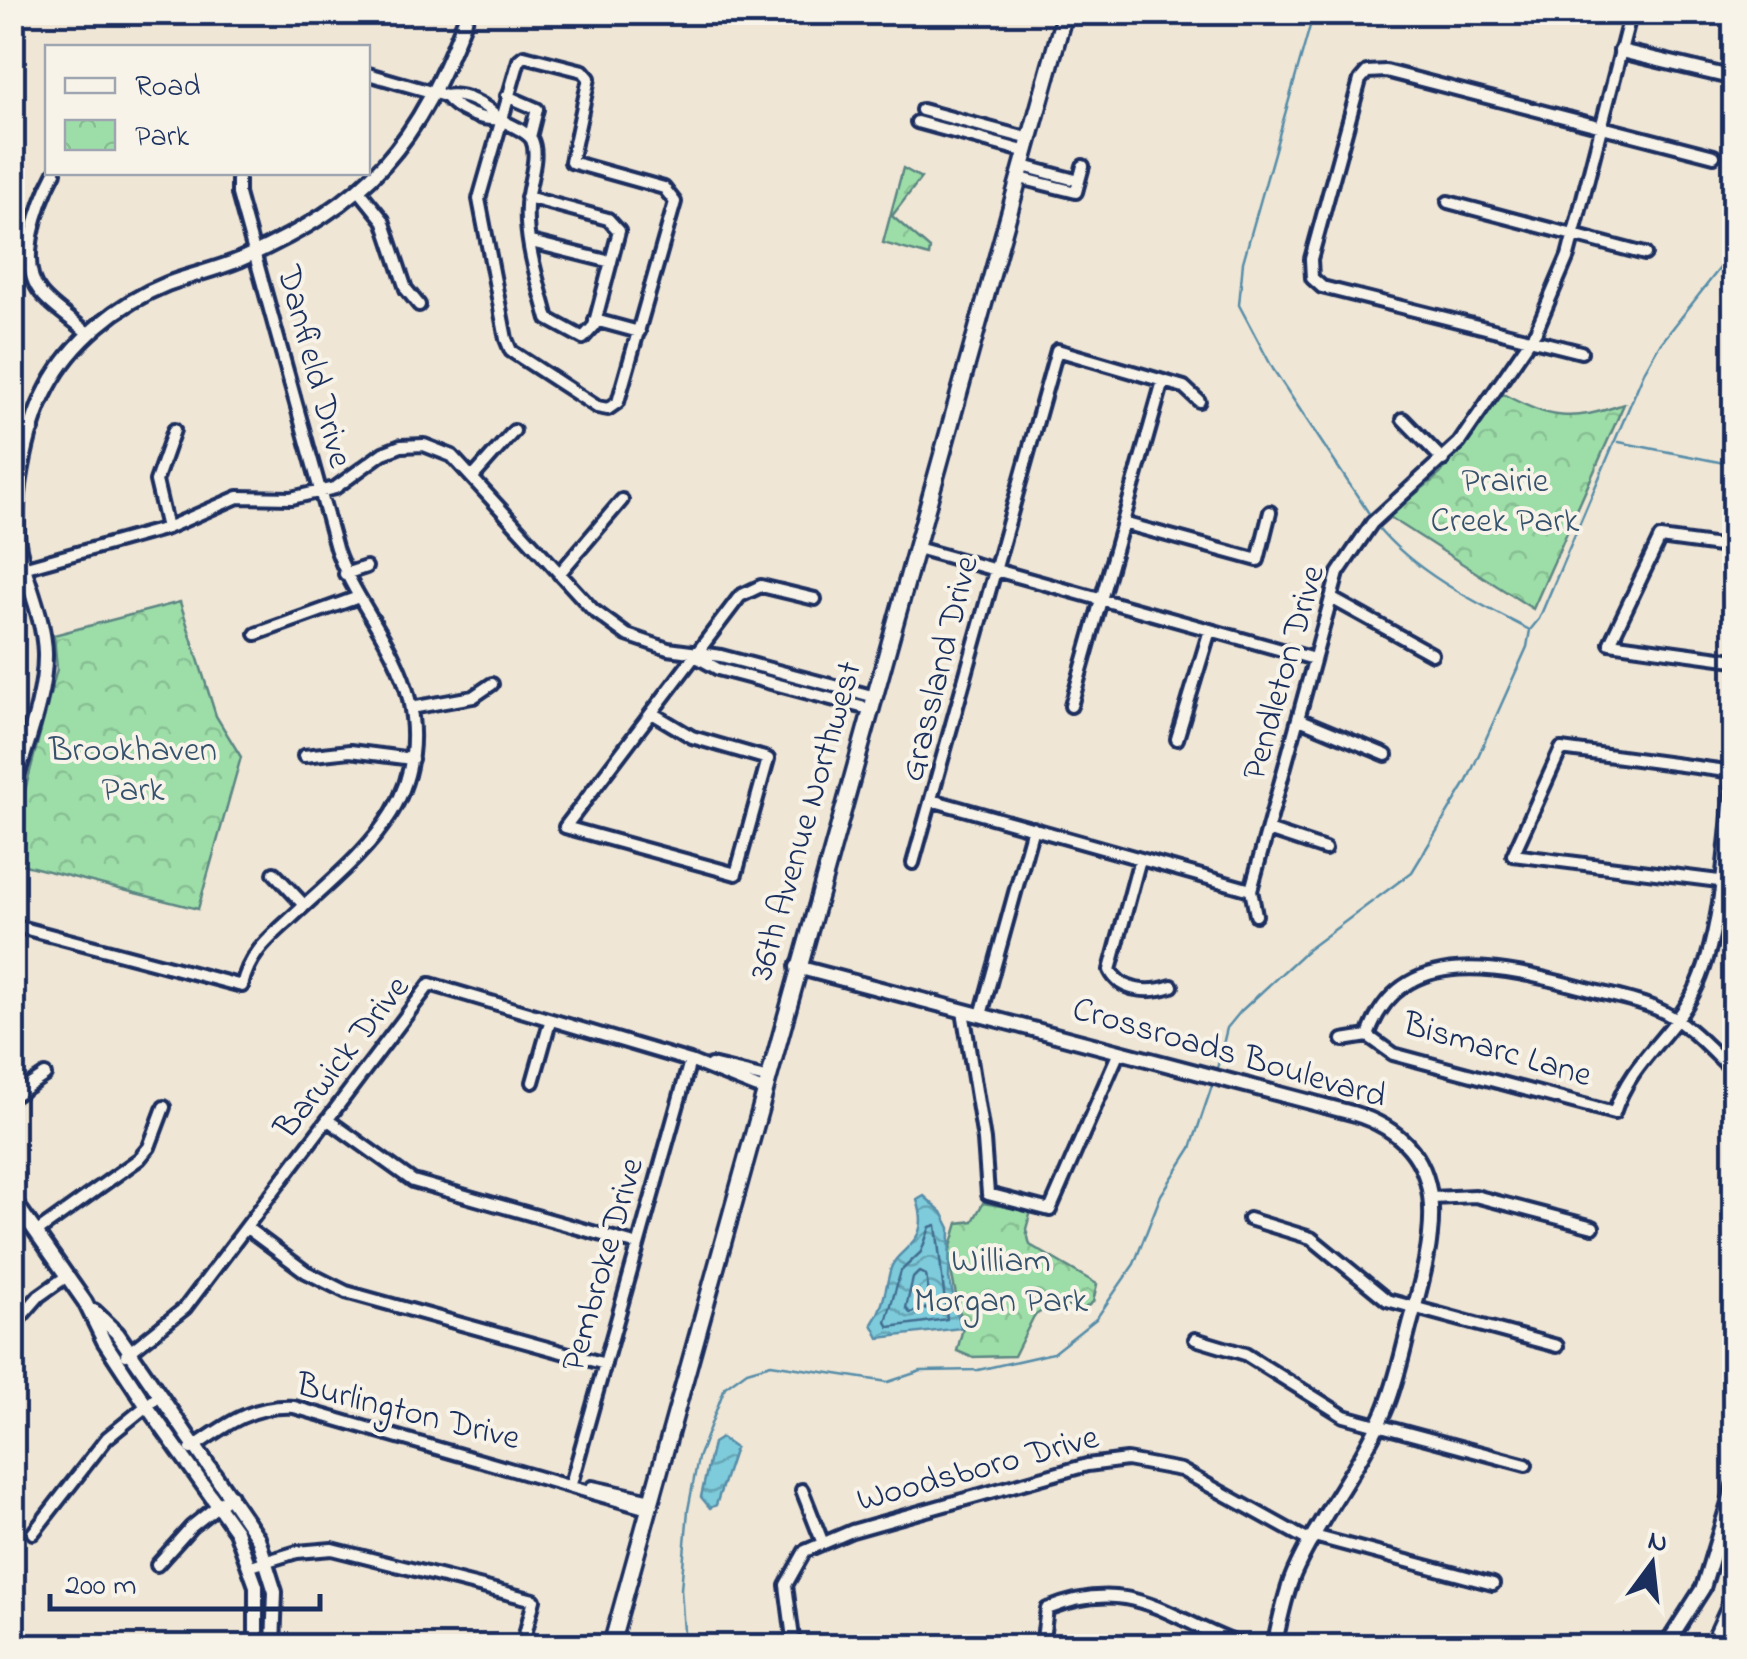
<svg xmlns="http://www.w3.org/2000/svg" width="1747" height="1659" viewBox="0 0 1747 1659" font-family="'Indie Flower',sans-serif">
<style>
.park{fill:url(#park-crowns);stroke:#5c8683;stroke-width:2.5}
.water{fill:url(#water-waves);stroke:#568da9;stroke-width:2.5}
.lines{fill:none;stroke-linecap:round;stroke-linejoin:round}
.shore{stroke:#426d90;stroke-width:2.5}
.stream{stroke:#568da9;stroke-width:2.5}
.minor-casing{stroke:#1b2f5e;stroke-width:18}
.tertiary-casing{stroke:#1b2f5e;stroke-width:20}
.secondary-casing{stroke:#1b2f5e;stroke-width:21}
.motorway-casing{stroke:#1b2f5e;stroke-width:25}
.minor{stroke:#f7f3e8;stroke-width:10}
.tertiary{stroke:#f7f3e8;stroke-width:12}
.secondary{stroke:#f7f3e8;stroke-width:14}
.motorway{stroke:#f7f3e8;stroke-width:18}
.labels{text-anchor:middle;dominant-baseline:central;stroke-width:8;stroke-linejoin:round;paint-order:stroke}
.street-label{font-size:35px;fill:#1b2f5e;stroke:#f7f3e8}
.park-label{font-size:35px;fill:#35526d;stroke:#f7f3e8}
</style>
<defs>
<pattern id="park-crowns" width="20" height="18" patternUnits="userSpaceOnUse" patternTransform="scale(2.5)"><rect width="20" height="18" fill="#9ddea8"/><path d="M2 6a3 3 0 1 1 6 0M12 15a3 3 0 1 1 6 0" fill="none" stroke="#87bf93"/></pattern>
<pattern id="water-waves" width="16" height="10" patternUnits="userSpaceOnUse" patternTransform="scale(2.5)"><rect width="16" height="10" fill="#7dcbdb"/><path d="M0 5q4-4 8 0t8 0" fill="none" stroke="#66a5b5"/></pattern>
</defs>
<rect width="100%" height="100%" fill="#f0e6d5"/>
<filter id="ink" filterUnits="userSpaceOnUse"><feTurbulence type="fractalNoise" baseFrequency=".01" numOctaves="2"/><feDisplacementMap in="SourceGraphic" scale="20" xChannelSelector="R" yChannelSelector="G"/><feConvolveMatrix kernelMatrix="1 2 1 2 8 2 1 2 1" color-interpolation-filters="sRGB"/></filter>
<g filter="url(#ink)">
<path class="park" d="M903 168 921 178 892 216 930 249 929 256 883 243Z
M1503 394C1552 420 1571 422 1624 404L1533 609 1388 516 1440 474Z
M180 602 216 716 241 757 198 909 13 862V836L57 669 54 635Z
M983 1203 1031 1211 1026 1229 1030 1245 1097 1284 1093 1302 1081 1311 1056 1302 1034 1316 1014 1356 971 1357 957 1351 963 1328 948 1257 958 1223 973 1221Z"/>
<path class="water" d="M924 1196 942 1212 950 1228 949 1278 961 1328 879 1338 872 1324C884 1306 885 1291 890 1271 896 1246 933 1246 917 1200Z
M721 1438 735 1448 716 1505 710 1508 701 1497 713 1443Z"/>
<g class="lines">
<path class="shore" d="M936 1225 947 1319 889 1327 886 1322 901 1271 921 1252 930 1227Z
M919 1272 926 1275 931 1307 910 1313 906 1308 913 1278Z"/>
<path class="stream" d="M1314 12 1243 262 1239 305 1273 369 1372 518
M1619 442 1734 465
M1376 525C1414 572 1475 602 1528 629
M1216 1073 1227 1028 1241 1011 1307 950 1412 872 1467 781 1527 647 1530 630 1539 619 1645 370 1658 347 1734 250
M685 1646 681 1589 688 1510 698 1458 725 1387 747 1371 771 1364 888 1382 921 1371 978 1370 1053 1353 1096 1319 1134 1264 1161 1195 1191 1148 1214 1080"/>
<g class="minor-casing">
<path id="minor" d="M524 56 583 71 589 78 571 162 664 188 675 202 618 402 608 409 597 407 511 351 506 339 479 199 519 60Z
M368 74 445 96C463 92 487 105 499 119 481 121 456 110 445 96
M507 96 537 109 530 137
M922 110 1030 139
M499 119C508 124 527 131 532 140 539 155 530 179 528 195 522 235 538 281 548 319L583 338 594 326 619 231 608 219 527 197
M917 122 1027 152
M1023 166 1079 181
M55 172C39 202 16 264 41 293 54 309 75 321 89 334
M1020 178 1076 192 1083 166
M358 189 383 220 406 289 419 305
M1448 202 1645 254
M531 242 611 262
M595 320 639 332
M1581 352 1322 287 1312 278 1311 259 1360 80 1367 72 1386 71 1714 156
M1403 419 1443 460
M12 424 33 429
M473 477 514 431
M1123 523 1258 560 1270 512
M167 528 156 481 174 430
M917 548 1314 659
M1734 548 1660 538 1610 643 1734 660
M12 571 167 528 238 497 291 498 335 488 383 453 401 446 424 445 452 456 593 610 627 635 668 649 721 656 872 696
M345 574 366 567
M559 574 622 500
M1331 598 1432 654
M256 634 356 598
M700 659 718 669 869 709
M1071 706 1163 381
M411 708 473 697 492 684
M652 713 692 737 768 759 736 874 565 827 740 596 761 586 815 599
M1299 719 1386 755
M1177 739 1210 630
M304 756 350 751 412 759
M931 800 1251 890
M1268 830 1325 849
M1140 859 1110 970C1121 993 1151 993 1172 986
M913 863 1057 350 1184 387 1199 401
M274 873 304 905
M1719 881 1513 855 1561 749 1734 772
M1256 915 1251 890 1338 573 1372 523 1459 443 1536 331 1568 256 1631 12
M12 925 242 986C249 955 266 941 289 920 357 856 432 806 409 699 397 645 354 601 336 548L238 194V172
M963 1011 984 1140 988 1194 1050 1210 1119 1052
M981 1015 1033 828
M1368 1036 1393 1054 1614 1113C1631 1060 1671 1038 1694 992 1723 936 1726 831 1734 766
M1368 1036C1401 939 1510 969 1583 988 1607 995 1634 999 1657 1009 1686 1021 1711 1050 1734 1072
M1343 1040 1368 1036
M711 1065 766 1078
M533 1082 550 1022
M12 1097 45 1075
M328 1120 413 1181 638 1245
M1432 1198 1475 1196 1593 1227
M1249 1219 1311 1238 1387 1300 1557 1346
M247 1228 306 1272 346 1292 605 1364
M37 1232 139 1159 149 1147 164 1107
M12 1327 39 1296 67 1276
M1195 1339 1245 1354 1344 1416 1526 1465
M126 1355 185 1308 430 984 690 1061 763 1090
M191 1449C225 1425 251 1405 294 1407L648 1509
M571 1484 690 1061
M592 1487 651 1500
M802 1490 822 1541
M33 1533 107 1438 160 1395
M1314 1536 1493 1584
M157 1565 191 1527 231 1495
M251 1566 297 1552 332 1549 534 1600 522 1646
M794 1646 786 1585 805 1551 852 1531 1087 1465 1127 1460 1181 1470 1311 1542
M921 1646V1644
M1042 1646 1047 1609C1134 1574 1168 1620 1245 1646"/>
</g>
<g class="tertiary-casing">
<path id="tertiary" d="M1621 51 1734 78
M12 793C24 749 46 698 45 653 44 620 29 587 21 557 8 512 26 428 48 387 72 341 119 303 167 284 190 275 215 270 239 260 372 201 417 146 468 12
M797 967 1352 1113C1461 1146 1433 1242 1410 1324 1402 1354 1396 1385 1384 1412 1359 1469 1319 1517 1294 1573 1284 1596 1280 1622 1274 1646
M12 1198 85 1302 104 1341 146 1405 236 1531 256 1586V1646
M94 1311 117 1333 258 1538 275 1592 273 1646
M1666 1646 1703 1588 1734 1486"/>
</g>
<g class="secondary-casing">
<path id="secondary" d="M611 1646 1065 12"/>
</g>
<g class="motorway-casing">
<path id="motorway" d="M1714 1646 1734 1602"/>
</g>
<use href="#minor" class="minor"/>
<use href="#tertiary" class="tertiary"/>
<use href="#secondary" class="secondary"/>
<use href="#motorway" class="motorway"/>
</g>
</g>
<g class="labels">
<g class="street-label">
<text transform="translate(313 367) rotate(75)">Danfield Drive</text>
<text transform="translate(941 669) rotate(-76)">Grassland Drive</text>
<text transform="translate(1285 673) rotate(-74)">Pendleton Drive</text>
<text transform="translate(807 821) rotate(-74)">36th Avenue Northwest</text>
<text transform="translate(1497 1051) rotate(16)">Bismarc Lane</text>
<text transform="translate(1229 1054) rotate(16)">Crossroads Boulevard</text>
<text transform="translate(343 1058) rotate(-52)">Barwick Drive</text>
<text transform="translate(604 1265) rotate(-74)">Pembroke Drive</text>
<text transform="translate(408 1413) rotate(14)">Burlington Drive</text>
<text transform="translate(978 1470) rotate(-15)">Woodsboro Drive</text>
</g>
<g class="park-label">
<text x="1505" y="482">Prairie<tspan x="1505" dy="40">Creek Park</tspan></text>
<text x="133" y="751">Brookhaven<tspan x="133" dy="40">Park</tspan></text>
<text x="1001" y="1262">William<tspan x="1001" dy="40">Morgan Park</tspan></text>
</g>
</g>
<rect width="1747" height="1659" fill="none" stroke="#f7f3e8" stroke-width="50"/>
<rect x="25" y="25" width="1697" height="1609" fill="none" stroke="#1b2f5e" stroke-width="4" filter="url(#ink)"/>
<rect x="45" y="45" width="325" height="130" fill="#f7f3e8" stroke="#9fa5b1" stroke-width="2.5"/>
<rect x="65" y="78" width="50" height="15" fill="#f7f3e8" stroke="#9fa5b1" stroke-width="2.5"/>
<text x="135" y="95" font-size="30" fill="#1b2f5e">Road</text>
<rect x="65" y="120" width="50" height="30" fill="url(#park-crowns)" stroke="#9fa5b1" stroke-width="2.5"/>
<text x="135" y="145" font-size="30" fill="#1b2f5e">Park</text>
<g transform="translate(1652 1564) rotate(15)" stroke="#f7f3e8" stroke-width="8" paint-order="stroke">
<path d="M0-8L18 38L0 25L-18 38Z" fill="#1b2f5e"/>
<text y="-15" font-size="28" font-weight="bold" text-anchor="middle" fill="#1b2f5e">N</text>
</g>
<path d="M50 1594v15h270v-15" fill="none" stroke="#1b2f5e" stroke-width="5"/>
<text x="65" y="1594" font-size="30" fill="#1b2f5e" stroke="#f7f3e8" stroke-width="8" paint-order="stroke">200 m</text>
</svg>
